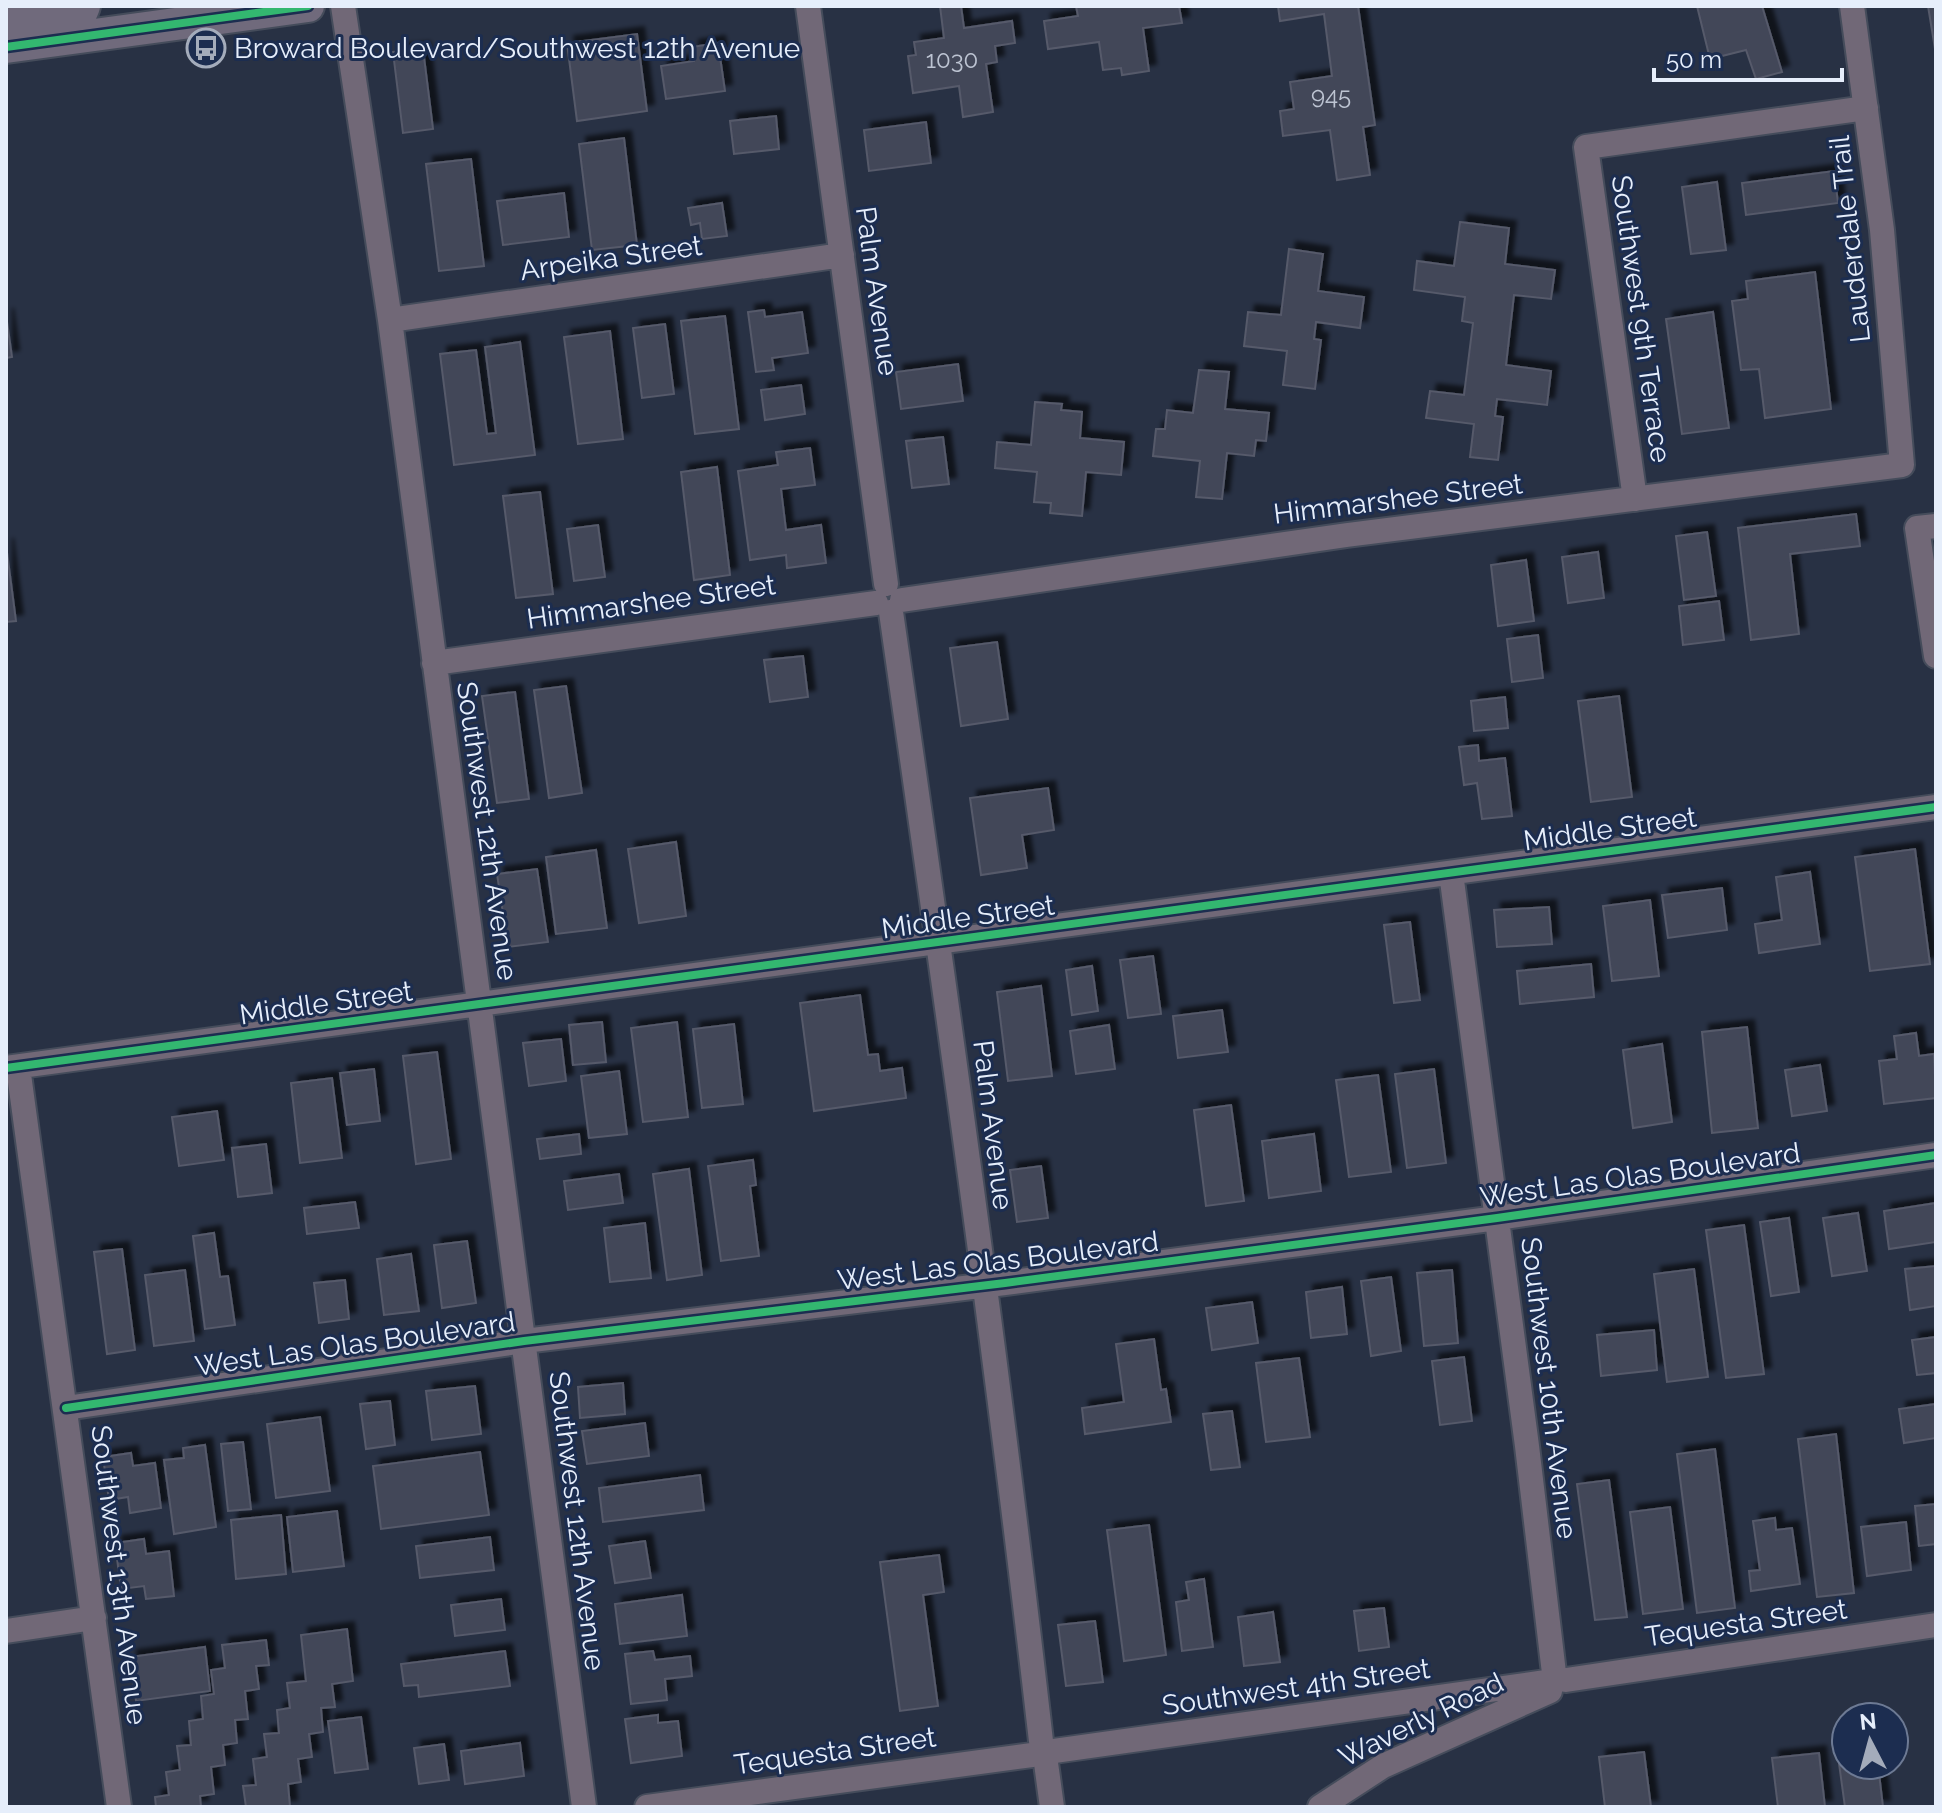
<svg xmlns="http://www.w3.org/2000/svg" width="1942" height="1813" viewBox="0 0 1942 1813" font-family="Raleway,sans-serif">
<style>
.building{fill:#424659;stroke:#565a6a;stroke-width:2;filter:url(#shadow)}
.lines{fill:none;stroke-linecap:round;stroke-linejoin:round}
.minor-casing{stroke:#454c5b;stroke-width:28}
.major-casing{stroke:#454c5b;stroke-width:36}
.minor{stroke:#716877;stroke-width:24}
.major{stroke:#706a7c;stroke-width:32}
.cycleway-casing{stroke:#1c2d50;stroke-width:13}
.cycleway{stroke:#33b770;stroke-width:8}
.labels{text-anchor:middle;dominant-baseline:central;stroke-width:6;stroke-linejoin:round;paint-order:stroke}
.number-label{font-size:24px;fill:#bdc4d2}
.poi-label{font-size:28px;fill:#e6eefb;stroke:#1c2d50;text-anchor:start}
.street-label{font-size:28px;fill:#e6eefb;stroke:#1c2d50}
</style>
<defs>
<filter id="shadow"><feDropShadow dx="7" dy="-7" stdDeviation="2" flood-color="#0009"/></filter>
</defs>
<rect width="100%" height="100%" fill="#283144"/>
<path class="building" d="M940 6H961L964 28 1012 21 1015 43 995 46 997 62 986 64 993 112 963 117 959 86 913 93 908 56 916 55 914 42 944 38Z
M1076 6H1179L1182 23 1143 28 1149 71 1122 75 1121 68 1103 70 1099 42 1048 49 1044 21 1078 16Z
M1278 6H1358L1375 125 1363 127 1370 175 1337 180 1330 130 1283 136 1280 111 1294 109 1290 82 1332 76 1324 14 1280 21Z
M1697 6H1762L1782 72 1756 79 1746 50 1710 59Z
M1928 6H1936V55Z
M637 34 647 111 577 121 567 43Z
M718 43 725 91 666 99 661 66 694 61 692 47Z
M423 49 433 129 403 133 393 52Z
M776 116 779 149 734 154 730 121Z
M926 122 931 163 869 171 864 130Z
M624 138 637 245 592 250 579 144Z
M471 159 484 266 439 271 426 164Z
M1834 171 1838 203 1746 215 1742 183Z
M1717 182 1726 250 1691 254 1682 187Z
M564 193 569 237 503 245 497 201Z
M722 203 727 236 702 239 700 223 691 225 688 208Z
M1460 222 1509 228 1505 264 1555 270 1551 299 1514 295 1506 365 1551 371 1547 405 1497 399 1495 416 1503 417 1498 460 1470 457 1474 424 1426 418 1430 391 1464 395 1473 323 1462 321 1465 297 1414 290 1417 261 1454 266Z
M1289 249 1323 254 1318 291 1364 297 1360 328 1316 322 1314 339 1321 340 1315 389 1283 385 1287 351 1244 346 1248 312 1281 315Z
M1815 272 1831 409 1765 418 1759 369 1741 370 1732 301 1748 299 1746 281Z
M764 310 765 317 802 312 808 353 772 358 774 370 756 372 748 312Z
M1713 312 1729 428 1682 434 1666 319Z
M6 315 12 357 6 358Z
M725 316 739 429 695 434 681 321Z
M665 324 674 394 642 398 633 328Z
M610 331 623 439 578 444 564 337Z
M520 342 535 455 454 465 440 354 476 350 487 434 496 433 485 347Z
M958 364 963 401 901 409 896 372Z
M1199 370 1229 372 1225 409 1269 413 1266 441 1256 440 1254 456 1227 453 1222 499 1196 497 1200 461 1153 456 1156 429H1165L1167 410 1193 413Z
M801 385 805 414 765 420 761 390Z
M1035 402 1062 404 1061 410 1082 412 1080 438 1124 442 1121 475 1086 472 1082 516 1050 513 1051 503 1034 502 1037 472 995 468 997 442 1031 445Z
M943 437 949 484 912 488 906 441Z
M810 448 815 485 781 489 786 530 821 525 826 563 787 568 786 555 750 560 738 471 778 465 776 452Z
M717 467 730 575 694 580 681 472Z
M540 492 553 594 516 598 503 496Z
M1856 514 1860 546 1790 554 1799 634 1751 640 1738 528Z
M598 525 605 577 574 581 567 529Z
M1707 532 1716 596 1684 600 1676 536Z
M6 545 16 621 6 622Z
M1598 552 1604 598 1568 603 1562 557Z
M1526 560 1534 621 1498 626 1491 565Z
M1719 601 1724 640 1683 645 1679 606Z
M1538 635 1543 678 1512 682 1507 639Z
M997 642 1008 719 961 726 950 648Z
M803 656 808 697 770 702 764 660Z
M566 686 582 793 549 798 534 690Z
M515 692 529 799 497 803 482 696Z
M1619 696 1632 797 1591 802 1578 701Z
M1505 697 1508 728 1474 731 1471 701Z
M1478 745 1479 761 1505 758 1512 816 1482 819 1477 783 1464 785 1459 747Z
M1048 788 1054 830 1022 835 1027 868 981 875 970 798Z
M676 842 686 916 639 923 628 849Z
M1915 849 1930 964 1870 971 1855 857Z
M596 850 607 928 556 934 546 857Z
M537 869 548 942 508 947 497 874Z
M1810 872 1820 944 1759 953 1755 924 1782 920 1776 877Z
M1722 888 1727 930 1668 938 1662 895Z
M1650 900 1659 976 1612 981 1603 906Z
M1549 907 1552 944 1497 947 1494 910Z
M1410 922 1420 1000 1394 1003 1384 925Z
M1153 956 1161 1014 1128 1018 1120 960Z
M1591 964 1594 997 1520 1004 1517 971Z
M1092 966 1098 1011 1072 1015 1066 970Z
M1041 986 1052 1076 1008 1081 997 992Z
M860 995 868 1055 878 1054 880 1071 902 1068 906 1098 814 1111 800 1003Z
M1222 1010 1228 1052 1178 1058 1173 1016Z
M602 1022 606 1062 573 1065 569 1025Z
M677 1022 688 1117 643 1122 631 1028Z
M734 1024 743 1104 702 1108 693 1029Z
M1109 1025 1115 1069 1076 1074 1070 1031Z
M1747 1027 1758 1128 1712 1133 1702 1032Z
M1916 1033 1919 1056 1934 1054 1936 1098 1884 1104 1879 1061 1897 1059 1894 1036Z
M561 1039 566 1081 529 1086 523 1043Z
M1662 1044 1672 1122 1633 1128 1623 1050Z
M437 1052 451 1159 416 1164 403 1056Z
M1820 1065 1827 1111 1792 1116 1785 1070Z
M374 1069 380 1121 347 1125 340 1073Z
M1434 1069 1446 1163 1407 1168 1395 1074Z
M619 1071 627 1134 589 1138 581 1076Z
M1378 1075 1391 1172 1349 1177 1336 1080Z
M332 1078 342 1158 300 1163 291 1083Z
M1231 1105 1244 1201 1206 1206 1194 1110Z
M217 1111 224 1160 179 1166 172 1117Z
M579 1134 581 1154 540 1159 537 1139Z
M1314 1134 1321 1191 1269 1198 1262 1141Z
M266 1144 272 1193 238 1197 232 1148Z
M753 1160 756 1185 750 1186 759 1256 721 1261 708 1166Z
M1041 1166 1048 1218 1017 1222 1010 1170Z
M689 1169 702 1275 667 1280 653 1174Z
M619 1174 623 1203 568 1210 564 1181Z
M355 1202 359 1228 307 1234 304 1208Z
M1936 1203V1242L1889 1249 1884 1211Z
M1858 1213 1867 1271 1832 1276 1823 1218Z
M1789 1218 1799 1292 1771 1296 1760 1222Z
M645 1223 651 1278 610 1282 604 1228Z
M1744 1225 1764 1374 1726 1378 1706 1230Z
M214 1233 220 1277 228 1276 235 1325 205 1329 193 1236Z
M467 1241 476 1303 442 1308 434 1245Z
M122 1249 135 1350 107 1354 94 1252Z
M411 1254 419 1311 384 1315 377 1259Z
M1936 1266V1306L1910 1310 1905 1269Z
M1694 1269 1708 1377 1667 1382 1654 1274Z
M185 1270 194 1341 154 1346 145 1275Z
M1452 1270 1458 1343 1424 1346 1417 1273Z
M1391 1277 1401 1351 1371 1356 1361 1281Z
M345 1280 349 1319 319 1323 314 1283Z
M1342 1287 1347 1334 1311 1338 1306 1292Z
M1252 1302 1258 1343 1212 1350 1206 1308Z
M1654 1330 1657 1370 1601 1376 1597 1335Z
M1936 1337V1373L1917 1375 1912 1340Z
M1154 1339 1161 1390 1166 1389 1171 1422 1085 1434 1082 1408 1124 1402 1116 1344Z
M1464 1357 1472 1421 1440 1425 1432 1361Z
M1299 1358 1310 1437 1266 1442 1256 1363Z
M623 1383 625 1414 580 1418 578 1387Z
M475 1386 481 1434 432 1440 426 1391Z
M390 1401 395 1445 366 1449 360 1404Z
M1936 1404V1438L1904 1443 1899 1409Z
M1232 1411 1240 1467 1211 1470 1203 1414Z
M320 1417 330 1491 276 1498 267 1424Z
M645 1423 649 1456 587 1464 582 1431Z
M1836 1434 1854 1593 1817 1597 1798 1439Z
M243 1442 251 1509 228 1511 221 1444Z
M205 1445 216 1527 174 1534 164 1460 184 1458 183 1448Z
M1715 1449 1735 1608 1697 1613 1677 1454Z
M480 1452 489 1515 381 1529 373 1466Z
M131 1453 133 1466 155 1463 161 1508 130 1513 128 1497 109 1500 103 1457Z
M700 1475 704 1510 603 1522 599 1488Z
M1609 1480 1627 1617 1595 1620 1577 1484Z
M1936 1504V1544L1919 1546 1915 1506Z
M1670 1507 1683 1609 1643 1614 1630 1512Z
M337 1511 344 1566 293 1572 287 1517Z
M281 1515 286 1574 236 1579 231 1520Z
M1775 1518 1776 1530 1792 1528 1800 1584 1751 1591 1749 1571 1760 1570 1753 1521Z
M1906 1522 1911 1570 1867 1576 1861 1527Z
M1149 1525 1166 1655 1124 1661 1107 1530Z
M490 1537 494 1570 420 1578 416 1546Z
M144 1539 146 1554 169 1551 174 1596 146 1599 144 1586 121 1589 115 1543Z
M645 1541 651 1578 615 1583 609 1546Z
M939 1555 944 1592 923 1595 938 1706 900 1711 880 1562Z
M1204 1579 1213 1647 1182 1651 1176 1602 1189 1600 1186 1582Z
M682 1595 687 1636 620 1644 615 1604Z
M501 1599 505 1630 455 1636 451 1605Z
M1384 1608 1389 1647 1359 1651 1354 1611Z
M1273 1612 1280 1662 1244 1666 1238 1617Z
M1095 1621 1103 1682 1066 1686 1058 1625Z
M347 1629 353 1681 332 1684 335 1707 321 1708 323 1732 309 1734 312 1757 298 1759 301 1782 288 1784 290 1807H246L243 1786 256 1785 253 1759 267 1757 264 1734 279 1733 277 1710 290 1708 287 1683 306 1681 301 1635Z
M266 1640 269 1665 256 1666 259 1689 245 1691 248 1719 235 1720 237 1743 223 1745 225 1765 211 1767 214 1794 200 1796 201 1807H156L155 1797 169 1795 166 1772 180 1770 177 1746 191 1745 189 1721 203 1719 201 1696 214 1694 211 1670 225 1668 222 1645Z
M205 1647 210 1691 136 1701 130 1657Z
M505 1651 510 1686 419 1697 418 1685 404 1686 401 1664Z
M653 1651 655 1660 690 1656 692 1676 665 1679 667 1700 631 1704 625 1654Z
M658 1715V1723L678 1721 682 1756 631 1763 625 1719Z
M361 1717 368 1769 335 1773 328 1721Z
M520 1743 524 1776 465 1784 461 1751Z
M444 1744 449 1780 419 1784 414 1748Z
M1846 1748V1765H1878L1883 1807H1845L1837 1749Z
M1644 1752 1651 1807H1605L1599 1757Z
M1819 1753 1825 1807H1778L1772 1758Z"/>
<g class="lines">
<g class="minor-casing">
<path id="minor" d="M343 6 390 320 584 1807
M808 6 886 584
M390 320 842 255
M1635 499 1586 147 1866 108
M1936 526 1917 528 1936 656
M902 600 1347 535 1902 465 1882 230 1852 6
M891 612C945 988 998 1364 1041 1741
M434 663 876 603
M1451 873 1527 1446 1554 1673
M18 1067 119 1807
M6 1068 1936 807
M66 1408 524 1341 1005 1283 1497 1218 1936 1155
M6 1631 94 1618
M1566 1680 1936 1625
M1054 1751 1546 1682
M1046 1763 1052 1807
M647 1807 1032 1755
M1320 1807 1383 1766 1550 1691"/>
</g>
<g class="major-casing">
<path id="major" d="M6 20 82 11 84 6
M6 47 308 6"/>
</g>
<use href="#minor" class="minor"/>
<use href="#major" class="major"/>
<g class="cycleway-casing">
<path id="cycleway" d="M6 47 308 6
M6 1068 1936 807
M66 1408 524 1341 1005 1283 1497 1218 1936 1155"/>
</g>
<use href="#cycleway" class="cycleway"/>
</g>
<defs>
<g id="bus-ring" transform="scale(2)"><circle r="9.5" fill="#1c2d50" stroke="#a4acbb" stroke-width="1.5"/><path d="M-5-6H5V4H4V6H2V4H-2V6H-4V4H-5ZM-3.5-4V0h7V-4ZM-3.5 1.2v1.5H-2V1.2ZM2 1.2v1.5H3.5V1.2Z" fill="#a4acbb"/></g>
</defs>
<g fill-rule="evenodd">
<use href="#bus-ring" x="206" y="48"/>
</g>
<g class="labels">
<g class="number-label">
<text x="952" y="59">1030</text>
<text x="1331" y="95">945</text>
</g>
<g class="poi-label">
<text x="234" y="48">Broward Boulevard/Southwest 12th Avenue</text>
</g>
<g class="street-label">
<text transform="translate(1850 239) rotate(-96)">Lauderdale Trail</text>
<text transform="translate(611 258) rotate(-8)">Arpeika Street</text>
<text transform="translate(877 291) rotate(82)">Palm Avenue</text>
<text transform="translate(1641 319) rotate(82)">Southwest 9th Terrace</text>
<text transform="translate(1398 499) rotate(-7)">Himmarshee Street</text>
<text transform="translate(651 602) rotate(-8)">Himmarshee Street</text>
<text transform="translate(1610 829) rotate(-8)">Middle Street</text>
<text transform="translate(487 831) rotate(82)">Southwest 12th Avenue</text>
<text transform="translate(968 917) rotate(-8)">Middle Street</text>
<text transform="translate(326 1003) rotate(-8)">Middle Street</text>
<text transform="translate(993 1125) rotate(83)">Palm Avenue</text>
<text transform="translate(1640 1175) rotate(-8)">West Las Olas Boulevard</text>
<text transform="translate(998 1261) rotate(-7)">West Las Olas Boulevard</text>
<text transform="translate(355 1344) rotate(-8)">West Las Olas Boulevard</text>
<text transform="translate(1549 1388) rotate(83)">Southwest 10th Avenue</text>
<text transform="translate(577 1521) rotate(83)">Southwest 12th Avenue</text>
<text transform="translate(119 1575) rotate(83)">Southwest 13th Avenue</text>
<text transform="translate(1746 1623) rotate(-8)">Tequesta Street</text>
<text transform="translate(1296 1687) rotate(-8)">Southwest 4th Street</text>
<text transform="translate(1421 1720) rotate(-26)">Waverly Road</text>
<text transform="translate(835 1751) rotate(-8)">Tequesta Street</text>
</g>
</g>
<rect width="1942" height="1813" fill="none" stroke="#e6eefb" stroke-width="16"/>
<g transform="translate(1870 1741) rotate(354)"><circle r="38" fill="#1c2d50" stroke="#6d7a94" stroke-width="2"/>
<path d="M0-6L14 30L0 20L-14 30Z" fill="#a4acbb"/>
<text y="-12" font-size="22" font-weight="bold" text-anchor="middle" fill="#e6eefb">N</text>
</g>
<path d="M1654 68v12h188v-12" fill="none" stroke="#e6eefb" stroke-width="4"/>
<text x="1666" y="68" font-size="24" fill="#e6eefb" stroke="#1c2d50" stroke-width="6" paint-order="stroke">50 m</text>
</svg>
